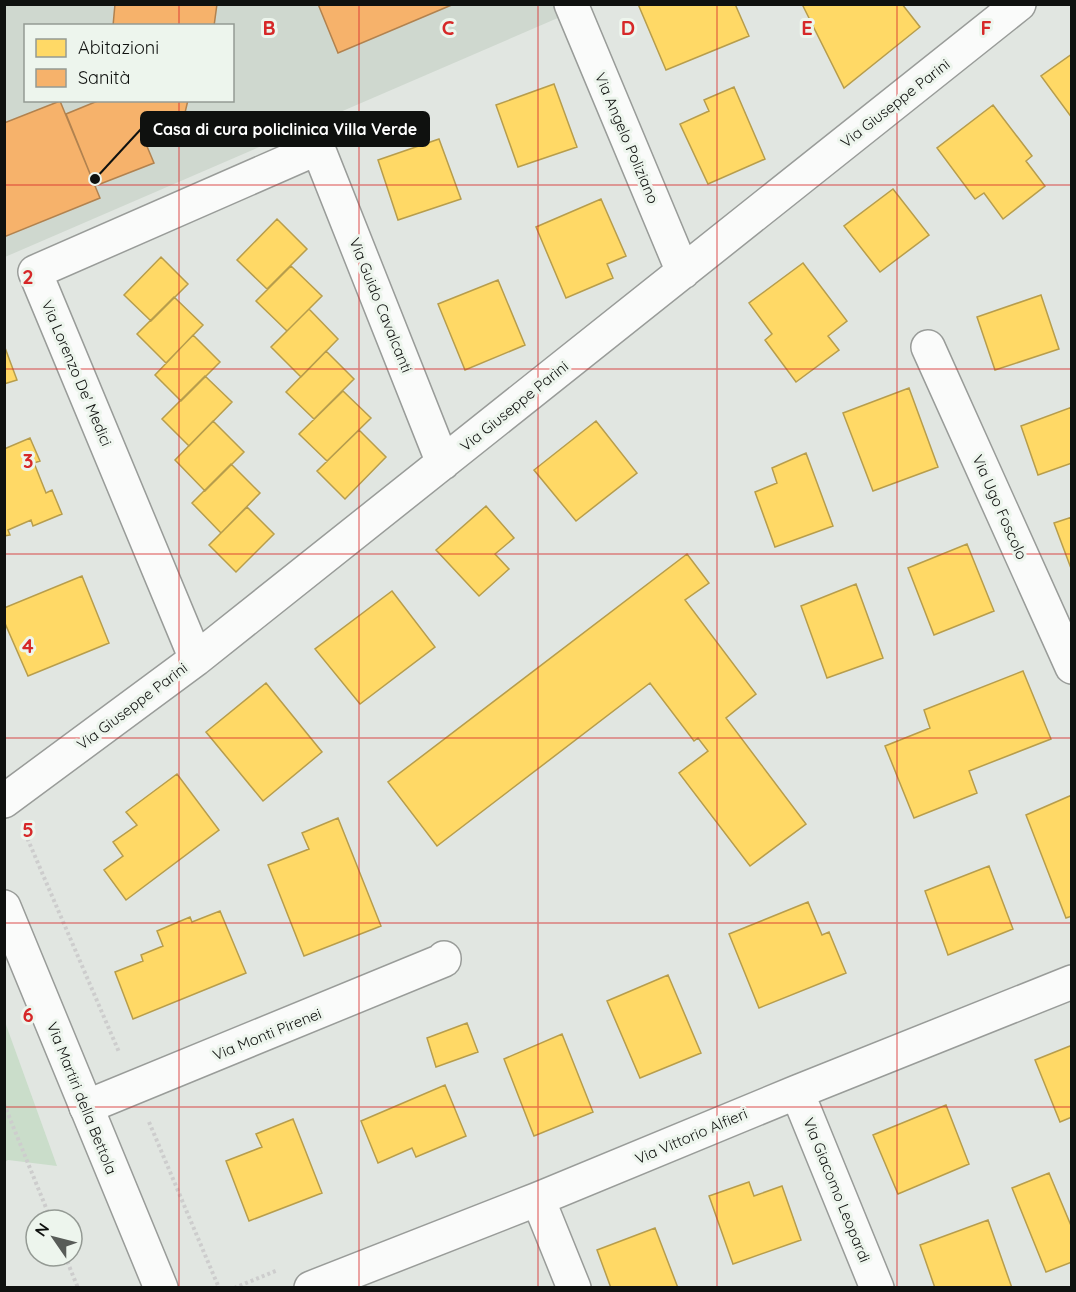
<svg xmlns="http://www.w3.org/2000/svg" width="1076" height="1292" viewBox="0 0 1076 1292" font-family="Quicksand,sans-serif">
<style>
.built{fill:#cfd8cf;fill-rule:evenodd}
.green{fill:#caddca}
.homes{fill:#ffd966;stroke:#b79d4c;stroke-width:1.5}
.health{fill:#f6b26b;stroke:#b1824f;stroke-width:1.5}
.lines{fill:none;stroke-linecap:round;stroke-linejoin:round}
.street-casing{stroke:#999c99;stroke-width:36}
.secondary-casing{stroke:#999c99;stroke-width:36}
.path{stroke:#cdcdcd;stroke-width:4;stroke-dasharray:3 3;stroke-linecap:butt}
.street{stroke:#fafbfa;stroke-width:33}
.secondary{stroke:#fafbfa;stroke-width:33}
.grid{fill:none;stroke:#d62828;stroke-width:1.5;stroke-opacity:0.55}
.labels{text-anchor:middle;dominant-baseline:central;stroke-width:6;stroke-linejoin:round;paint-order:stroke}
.street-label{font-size:15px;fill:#0f110f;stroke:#edf5ed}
.grid-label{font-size:20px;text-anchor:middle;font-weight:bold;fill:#d62828;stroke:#edf5ed;stroke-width:6;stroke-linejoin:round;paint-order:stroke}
.leader{fill:none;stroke:#0f110f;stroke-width:2}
.callout-dot{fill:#0f110f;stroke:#edf5ed;stroke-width:2}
.callout{fill:#0f110f;stroke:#0f110f;stroke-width:2}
.callout-label{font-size:16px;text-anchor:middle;font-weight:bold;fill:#fff}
</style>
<rect width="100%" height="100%" fill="#e1e6e1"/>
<path class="built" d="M5 5H571L574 11 5 257ZM26 26H232V100H26Z"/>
<path class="green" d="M5 1022 57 1166 8 1160 5 1162Z"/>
<path class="homes" d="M638 4H735L749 36 666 70Z
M802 4H902L920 27 844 88Z
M1072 54V118L1041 76Z
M554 84 577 147 518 167 496 105Z
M734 87 765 159 708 184 680 124 709 111 704 100Z
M993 105 1032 156 1026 161 1045 186 1003 219 984 193 975 199 937 148Z
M439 139 461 199 398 220 378 160Z
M893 189 929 235 880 272 844 226Z
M601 199 626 256 607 264 613 278 566 298 536 227Z
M277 219 307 249 267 289 237 260Z
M161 257 188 284 151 321 124 295Z
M803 263 847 321 828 336 839 350 796 382 765 340 772 334 749 303Z
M291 266 322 296 287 331 256 301Z
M498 280 525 345 465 370 438 304Z
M1041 295 1059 349 995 370 977 317Z
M174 297 203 325 166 363 137 334Z
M309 309 338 339 301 377 271 347Z
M193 335 220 362 181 401 155 375Z
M4 345 17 380 4 384Z
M326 351 354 379 314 419 286 392Z
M205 376 232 402 189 446 162 419Z
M909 388 938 467 873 491 843 413Z
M343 391 371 418 327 461 299 434Z
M1072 407V463L1038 475 1021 426Z
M213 421 244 452 205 491 175 460Z
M596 421 637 473 576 521 534 470Z
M359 430 386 457 345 499 317 471Z
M30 438 40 461 34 463 46 493 52 490 62 514 33 526 31 520 8 530 10 535 4 536V449Z
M806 453 833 526 775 547 755 492 777 483 772 468Z
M231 464 260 493 221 533 192 503Z
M486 506 514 538 495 554 509 569 479 596 436 550Z
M247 507 274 534 236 572 209 545Z
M1072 517V571L1054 523Z
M967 544 994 611 934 635 908 568Z
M687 554 709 583 685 600 756 694 726 718 806 824 750 866 679 773 708 751 698 738 694 741 650 683 437 846 388 782Z
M82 576 109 643 28 676 4 621V608Z
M856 584 883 658 827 678 801 606Z
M392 591 435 647 360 704 315 649Z
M1023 671 1051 739 969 771 977 793 914 818 885 746 930 728 924 710Z
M266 683 322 752 263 801 206 732Z
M177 774 219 830 126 900 104 870 123 856 113 842 137 825 126 812Z
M1072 795V916L1066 918 1026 815Z
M338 818 381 926 304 956 268 865 309 849 302 833Z
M989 866 1013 929 948 955 925 891Z
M808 902 822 935 829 932 846 973 759 1008 729 934Z
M220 911 246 973 133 1019 115 972 143 961 141 955 163 946 157 931 190 917 192 922Z
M668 975 701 1053 640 1078 607 1001Z
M467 1023 478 1052 436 1067 427 1038Z
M562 1034 593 1112 534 1136 504 1059Z
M1070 1046 1072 1049V1117L1060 1122 1035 1060Z
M445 1085 466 1136 416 1157 412 1148 378 1163 361 1121Z
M946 1105 969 1164 898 1194 873 1135Z
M293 1119 322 1193 249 1221 226 1161 262 1147 256 1134Z
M1049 1173 1072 1228V1262L1046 1272 1012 1188Z
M749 1182 754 1196 782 1186 801 1240 733 1264 709 1196Z
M988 1220 1012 1288H935L920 1245Z
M655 1228 678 1288H611L597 1250Z"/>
<path class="health" d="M115 4H217L214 26H113Z
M318 4H454L338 53Z
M188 100 184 117 151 112 148 123 141 132 154 163 95 186 66 114 100 100Z
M60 101 100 198 4 237V123Z"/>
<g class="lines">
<g class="street-casing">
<path id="street" d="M571 4 683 272
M928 347 1072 667
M196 659 35 272 318 148 443 463
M4 801 196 659 1019 4
M797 1092 877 1288
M86 1107 444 960V958
M538 1199 574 1288
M311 1288 538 1199 797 1092 1072 982"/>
</g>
<g class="secondary-casing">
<path id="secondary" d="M4 907 161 1288"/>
</g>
<path class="path" d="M25 833 119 1052
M4 1104 51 1220
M149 1122 219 1288
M65 1256 78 1288
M234 1288 278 1270"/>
<use href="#street" class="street"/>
<use href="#secondary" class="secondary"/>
</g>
<path class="grid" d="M179 4V26M359 4V1288M538 4V1288M717 4V1288M897 4V1288M179 100V1288M4 185H1072M4 369H1072M4 554H1072M4 738H1072M4 923H1072M4 1107H1072"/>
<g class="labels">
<g class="street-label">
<text transform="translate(895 103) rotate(-38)">Via Giuseppe Parini</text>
<text transform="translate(627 138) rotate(67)">Via Angelo Poliziano</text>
<text transform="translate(381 305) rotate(68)">Via Guido Cavalcanti</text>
<text transform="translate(77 373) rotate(67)">Via Lorenzo De' Medici</text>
<text transform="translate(514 406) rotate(-39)">Via Giuseppe Parini</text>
<text transform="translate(1000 507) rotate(66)">Via Ugo Foscolo</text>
<text transform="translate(132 706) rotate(-37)">Via Giuseppe Parini</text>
<text transform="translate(267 1034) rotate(-22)">Via Monti Pirenei</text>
<text transform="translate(82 1098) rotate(68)">Via Martiri della Bettola</text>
<text transform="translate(691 1136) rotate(-23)">Via Vittorio Alfieri</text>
<text transform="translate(837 1190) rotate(68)">Via Giacomo Leopardi</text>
</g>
</g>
<g class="grid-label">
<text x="269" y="35">B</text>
<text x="448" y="35">C</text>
<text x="628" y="35">D</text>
<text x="807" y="35">E</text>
<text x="986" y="35">F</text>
<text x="28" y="284">2</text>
<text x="28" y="468">3</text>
<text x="28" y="653">4</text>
<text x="28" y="837">5</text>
<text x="28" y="1022">6</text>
</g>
<path class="leader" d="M95 179L141 129"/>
<circle class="callout-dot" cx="95" cy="179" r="6"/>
<rect class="callout" x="141" y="112" width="288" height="34" rx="6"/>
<g class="callout-label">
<text x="285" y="135">Casa di cura policlinica Villa Verde</text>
</g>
<rect width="1076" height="1292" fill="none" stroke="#0f110f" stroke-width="12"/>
<rect x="24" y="24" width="210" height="78" fill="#edf5ed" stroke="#949a94" stroke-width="1.5"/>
<rect x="36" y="39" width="30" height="18" fill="#ffd966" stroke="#949a94" stroke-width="1.5"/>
<text x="78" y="54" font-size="18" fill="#0f110f">Abitazioni</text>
<rect x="36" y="69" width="30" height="18" fill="#f6b26b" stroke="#949a94" stroke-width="1.5"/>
<text x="78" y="84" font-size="18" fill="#0f110f">Sanità</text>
<g transform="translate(54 1238) rotate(305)"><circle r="28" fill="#edf5ed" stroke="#949a94" stroke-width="1.5"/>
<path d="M0-4.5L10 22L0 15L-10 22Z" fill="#585c58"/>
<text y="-9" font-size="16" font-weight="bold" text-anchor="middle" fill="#0f110f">N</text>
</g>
</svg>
